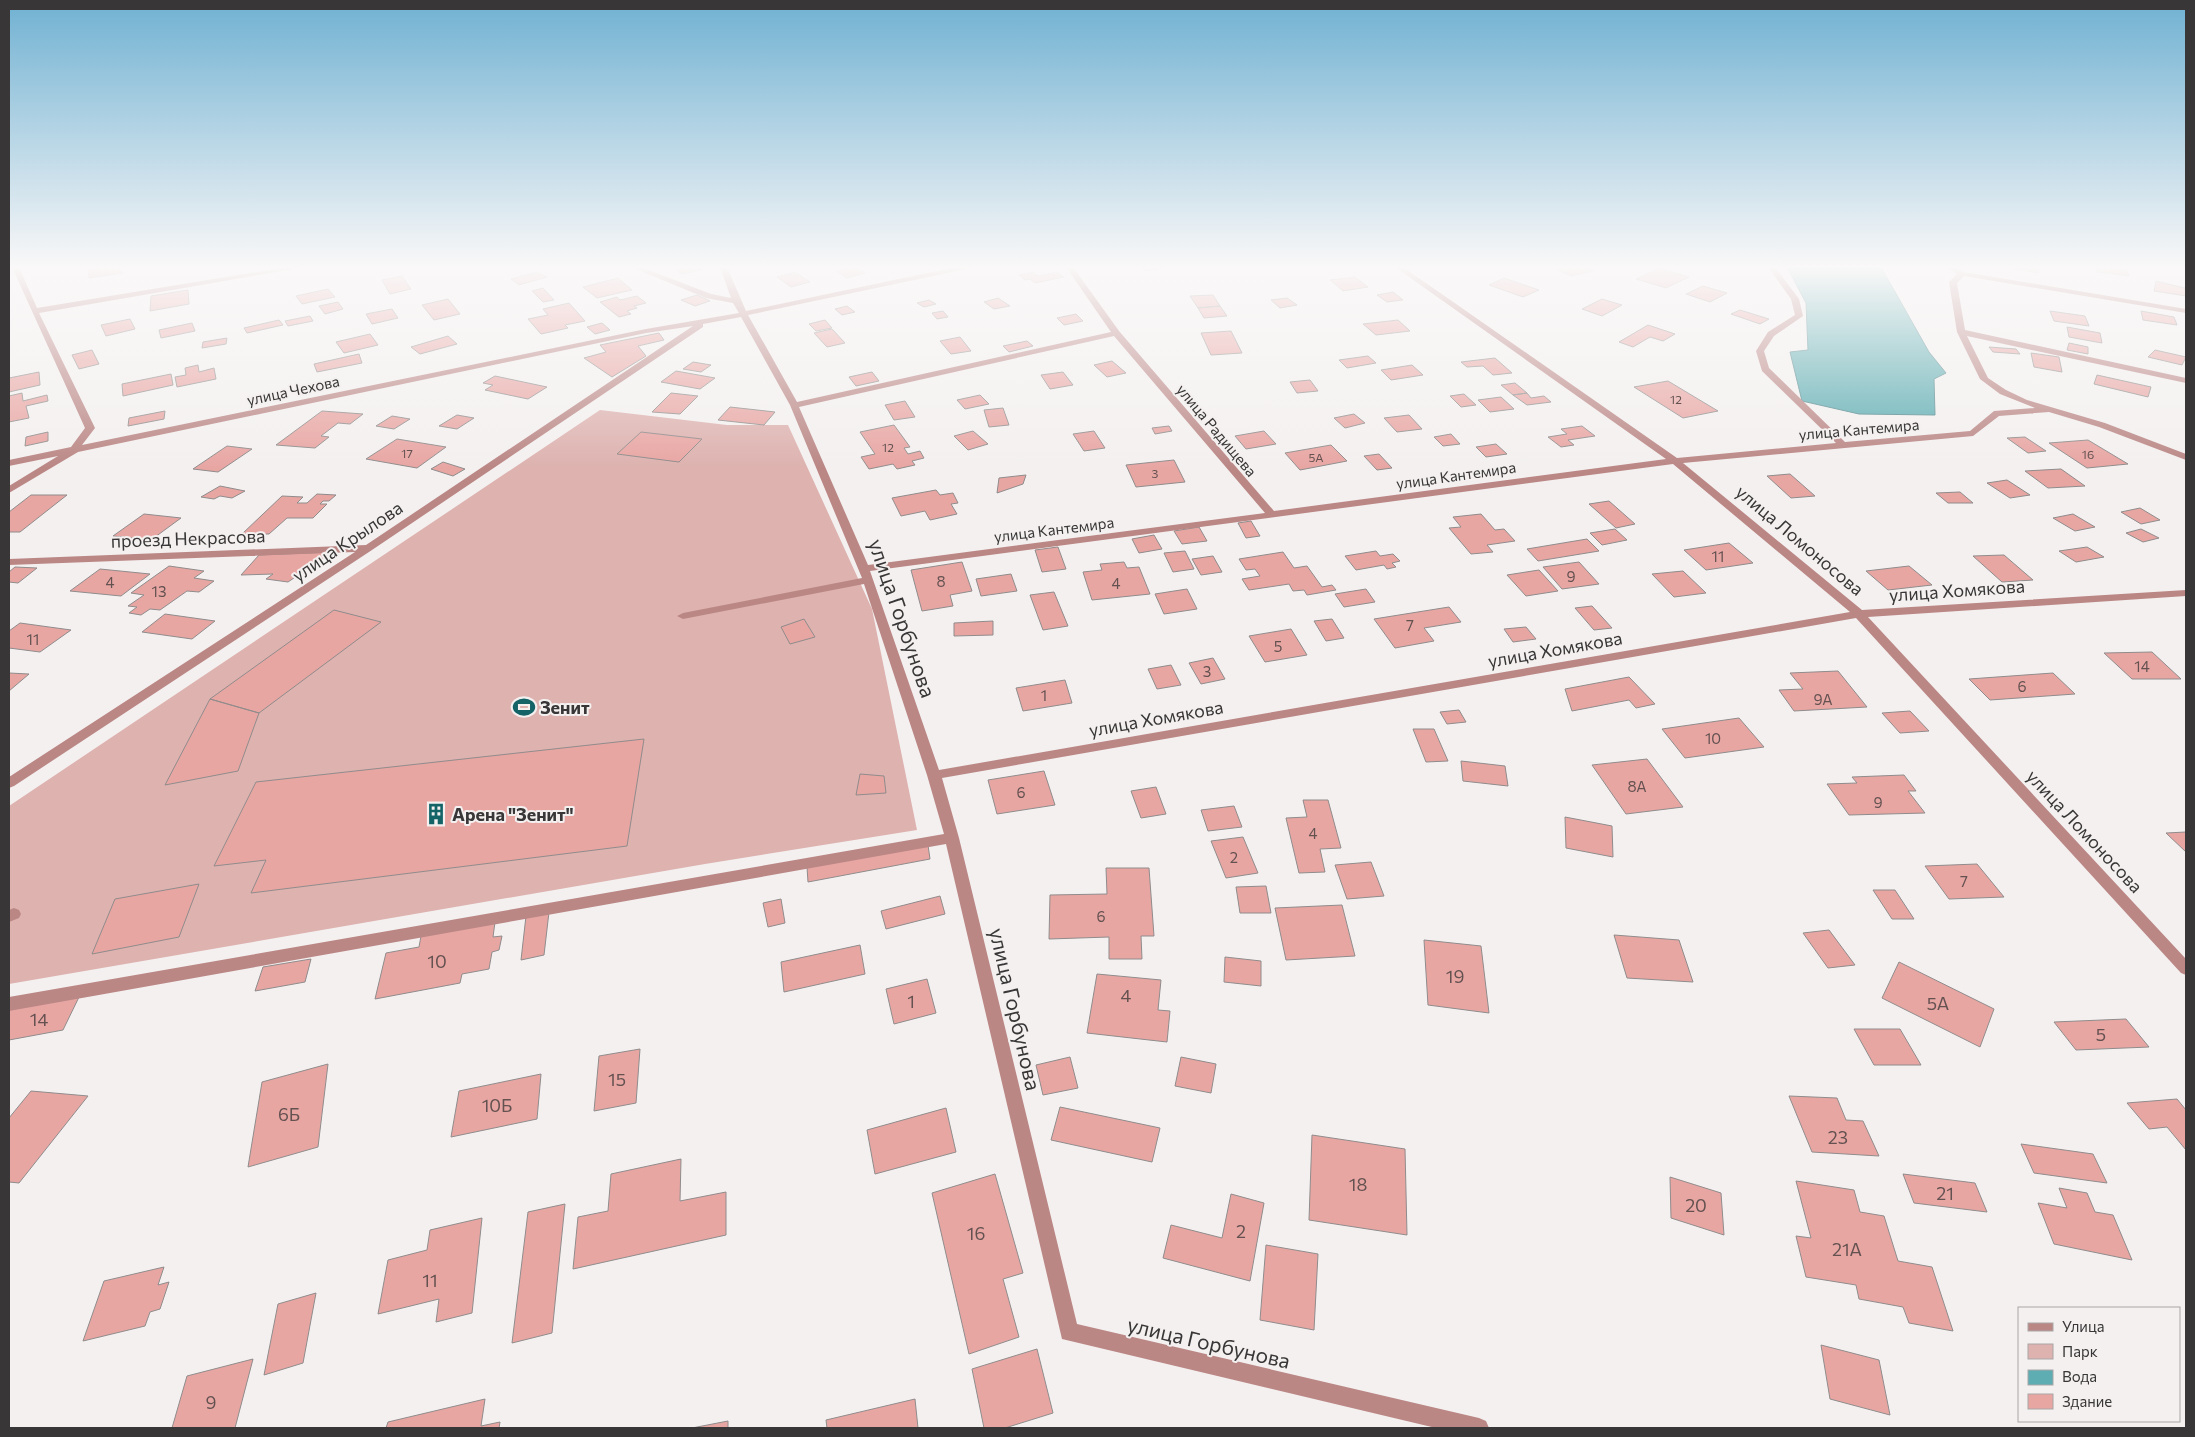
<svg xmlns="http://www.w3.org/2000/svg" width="2195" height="1437" viewBox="0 0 2195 1437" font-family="Commissioner,sans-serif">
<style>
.green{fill:#ddb2af}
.water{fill:#5dadb2;stroke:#52898d}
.building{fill:#e8a6a3;stroke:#908c8c}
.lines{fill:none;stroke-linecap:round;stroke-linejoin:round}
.minor{fill:#ba8785;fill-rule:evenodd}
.labels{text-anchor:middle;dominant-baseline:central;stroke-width:4;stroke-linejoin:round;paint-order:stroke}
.far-number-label{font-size:12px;fill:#645251}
.far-street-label{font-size:15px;fill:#383636;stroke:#f4f0f0}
.number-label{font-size:15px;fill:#645251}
.street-label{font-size:18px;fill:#383636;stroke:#f4f0f0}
.poi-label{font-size:18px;font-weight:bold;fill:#383636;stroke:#f4f0f0;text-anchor:start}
.near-number-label{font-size:18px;fill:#645251}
.near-street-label{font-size:21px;fill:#383636;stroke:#f4f0f0}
</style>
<rect width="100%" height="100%" fill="#f4f0f0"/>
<path class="green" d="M600 410 727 425H788L872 609 917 830 705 864 9 984V806Z"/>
<path class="water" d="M1787 267H1881L1929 352 1946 373 1934 379 1935 415 1859 414 1802 401 1790 352 1808 350 1806 303Z"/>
<path class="building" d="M95 267H117L123 273 89 278 88 269Z
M700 267 702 270 681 274 675 268Z
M850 267H855L865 273 847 278 836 271Z
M1141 267H1171L1146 271Z
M1551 267H1585L1593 271 1571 276Z
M2013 267H2038L2039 273 2014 269Z
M2096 267 2126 269 2129 276 2097 272Z
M1659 268 1689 277 1666 288 1636 279Z
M537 272 547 277 519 285 511 279Z
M795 272 810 282 791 287 777 277Z
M1033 272 1038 276 1057 272 1064 277 1035 283 1030 279 1025 280 1019 275Z
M402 276 411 289 390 294 382 280Z
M1355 277 1368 287 1343 291 1330 280Z
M618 278 632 290 597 298 583 287Z
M1504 278 1539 290 1523 297 1489 285Z
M2156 281 2185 288 2186 296 2154 291Z
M1703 286 1727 293 1710 302 1686 294Z
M543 288 554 300 543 302 532 291Z
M328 289 335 297 302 304 296 296Z
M188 290 189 304 150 311 151 296Z
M1393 292 1403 300 1387 302 1377 295Z
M697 295 710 301 695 306 681 300Z
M1213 295 1220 306 1198 308 1190 296Z
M637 296 646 303 634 306 637 308 627 311 631 314 619 317 600 302 617 297 620 300Z
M998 298 1010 306 994 309 984 302Z
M1287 298 1297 305 1280 308 1271 300Z
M448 299 460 314 434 320 422 305Z
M1602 299 1622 305 1602 316 1582 309Z
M929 300 936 304 924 307 917 303Z
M338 302 343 309 325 314 319 306Z
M569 303 585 321 565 325 568 328 541 334 528 319 548 315 543 309Z
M847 306 855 312 842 315 835 309Z
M1220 306 1227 316 1204 318 1198 308Z
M392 309 398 318 372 324 366 314Z
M1740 310 1769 319 1760 324 1731 314Z
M943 311 948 317 937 319 932 313Z
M2050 311 2085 316 2089 326 2054 321Z
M2141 311 2174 317 2177 325 2143 320Z
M1076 314 1083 321 1064 325 1057 318Z
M310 316 313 321 288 326 285 321Z
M130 319 135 329 106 336 101 325Z
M279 320 283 325 247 333 244 328Z
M825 320 832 328 816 331 809 324Z
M1398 320 1410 331 1376 335 1363 324Z
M192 323 195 331 161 338 159 330Z
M602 323 610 330 595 334 587 327Z
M1648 325 1675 334 1663 341 1650 337 1633 347 1619 342Z
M2067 327 2100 333 2102 343 2069 337Z
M832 329 845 343 827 347 814 333Z
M1231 331 1242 353 1211 355 1201 333Z
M659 333 664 340 638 346 646 356 612 377 584 358 606 352 600 345Z
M370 334 378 345 344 353 336 342Z
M448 336 457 344 420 354 411 347Z
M960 337 971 351 951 354 940 341Z
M227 338 226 344 202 348 203 342Z
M1027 341 1033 346 1009 352 1003 346Z
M2069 343 2088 347V354L2067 350Z
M1989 347 2016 349 2020 354 1993 352Z
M92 350 99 364 79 369 72 355Z
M2155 350 2186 357 2182 365 2148 357Z
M2031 353 2059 357 2062 372 2034 367Z
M359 354 362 363 317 372 314 364Z
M1368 356 1376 363 1347 368 1339 360Z
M1495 358 1512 373 1493 375 1483 366 1467 367 1461 362Z
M1112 361 1126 373 1107 377 1094 365Z
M693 362 711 365 701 372 683 369Z
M198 365 199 372 214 368 216 379 177 387 175 377 186 375 185 368Z
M1412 365 1423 375 1391 380 1381 370Z
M676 371 715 378 700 389 661 382Z
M39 372 40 385 9 392V378Z
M872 372 879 381 856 386 849 377Z
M1063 372 1073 385 1050 389 1041 375Z
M171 374 173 385 123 396 122 384Z
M2097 375 2151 387 2148 397 2094 384Z
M495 376 547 387 528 399 485 390 493 385 483 383Z
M1310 380 1318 391 1297 393 1290 382Z
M1668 381 1718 411 1683 418 1634 387Z
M1515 383 1527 393 1513 395 1501 385Z
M22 393 23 401 47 395 48 401 26 406 29 418 9 422V396Z
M671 393 698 396 680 414 652 412Z
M1527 393 1531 398 1544 396 1551 402 1527 405 1513 395Z
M1464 394 1476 405 1461 407 1450 396Z
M980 395 989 404 965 409 957 400Z
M1501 397 1514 409 1490 412 1478 400Z
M905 401 915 417 894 420 885 405Z
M730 407 775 412 764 425 718 420Z
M1003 408 1009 425 989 427 984 410Z
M165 411 164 419 128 426 129 418Z
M322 411 363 414 350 424 338 423 321 436 329 437 315 448 276 445Z
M1354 414 1365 423 1345 428 1334 418Z
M457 415 474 418 457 429 439 426Z
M1409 415 1422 429 1397 432 1384 418Z
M392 416 410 419 394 429 376 426Z
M894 425 910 447 904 448 908 454 920 451 924 458 912 461 915 465 897 469 893 464 869 469 861 457 875 454 860 432Z
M1169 426 1172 431 1155 434 1152 428Z
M1582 426 1595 436 1568 440 1574 445 1561 447 1548 437 1567 434 1561 429Z
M973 431 988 444 968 450 954 436Z
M1094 431 1105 448 1084 451 1073 434Z
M1264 431 1276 444 1246 449 1235 436Z
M48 432V441L25 446 26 437Z
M641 432 702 439 679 462 617 454Z
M1451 434 1460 444 1443 446 1434 437Z
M2025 437 2046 451 2028 453 2007 438Z
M397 439 446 447 417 468 366 459Z
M2088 440 2128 464 2087 468 2049 443Z
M1496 444 1507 454 1486 457 1476 447Z
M1331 445 1347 461 1300 470 1285 453Z
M227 446 252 449 218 472 193 469Z
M1379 454 1392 468 1377 470 1364 456Z
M1174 460 1185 482 1136 487 1126 465Z
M443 462 465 469 453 476 431 469Z
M2061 469 2085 486 2048 488 2025 471Z
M1790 474 1815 496 1791 498 1767 476Z
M1026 475 1023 484 997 493 999 478Z
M2007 480 2030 495 2010 498 1987 483Z
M220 486 245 491 232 498 220 496 214 499 201 497Z
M936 490 940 495 953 493 958 503 951 504 957 514 930 520 925 511 901 516 892 498Z
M1960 492 1973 503H1948L1936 493Z
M317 494 336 495 329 501H323L320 504H327L313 518H287L269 534H242L282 496 303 497 297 503H307Z
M31 495H67L20 532H9V512Z
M1609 501 1635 524 1616 528 1589 504Z
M2140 508 2160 520 2141 524 2121 512Z
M144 514 181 518 151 540 113 536Z
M1481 514 1495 530 1504 529 1515 541 1487 545 1493 552 1471 554 1449 528 1461 527 1453 517Z
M2073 514 2095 527 2075 531 2053 518Z
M1251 521 1260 536 1246 538 1238 523Z
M1199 527 1207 541 1182 544 1174 531Z
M1615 529 1627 540 1602 545 1590 533Z
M2141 529 2159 538 2143 542 2126 533Z
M1154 535 1162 549 1139 553 1132 539Z
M1587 539 1599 551 1538 561 1527 549Z
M1729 543 1753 563 1706 570 1684 550Z
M1058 547 1066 569 1042 572 1035 550Z
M2087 547 2104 557 2076 562 2059 551Z
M1185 551 1194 569 1173 572 1164 553Z
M1376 551 1380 556 1393 554 1400 561 1392 563 1396 567 1387 569 1384 565 1356 570 1345 556Z
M332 552 288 582 266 579 273 574 241 575 259 555Z
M1283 552 1294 568 1307 566 1322 587 1332 585 1336 590 1307 595 1304 590 1293 591 1289 584 1249 590 1242 579 1260 576 1255 569 1246 570 1239 559Z
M2004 555 2033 580 2002 582 1973 556Z
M1213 556 1222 572 1201 575 1192 559Z
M962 562 972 591 950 595 953 606 922 611 911 570Z
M1124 562 1127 568 1139 567 1150 594 1092 600 1083 572 1102 570 1100 564Z
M1579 562 1599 584 1562 589 1543 567Z
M169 566 204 571 194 578 214 581 199 592 187 591 160 610 150 609 141 615 129 613 137 607 128 606 144 595 131 593Z
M1909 566 1932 585 1888 590 1866 571Z
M15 567 37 568 18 583 9 582V572Z
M100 569 150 574 121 596 70 591Z
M1539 570 1558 591 1526 596 1507 575Z
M1683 571 1706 593 1674 597 1652 574Z
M1011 574 1017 591 981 596 976 579Z
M1187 589 1197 609 1164 614 1155 594Z
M1366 589 1375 602 1344 607 1335 594Z
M1054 592 1068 626 1043 630 1030 595Z
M1592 606 1612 628 1594 630 1575 608Z
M1449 607 1461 622 1424 628 1434 641 1395 648 1374 619Z
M334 610 381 622 259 713 210 699Z
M165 614 215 621 192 639 142 632Z
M804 619 815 637 790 644 781 627Z
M1332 619 1344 638 1326 641 1314 621Z
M993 621V635L954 636V623Z
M20 623 71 630 40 652 9 648V631Z
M1526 627 1536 639 1513 642 1504 629Z
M1291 629 1307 655 1265 662 1249 636Z
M2152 652 2181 679H2132L2104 653Z
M1213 658 1225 679 1201 684 1189 663Z
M1171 665 1181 685 1157 689 1148 669Z
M1838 671 1867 707 1794 711 1779 690 1803 689 1790 673Z
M9 673 29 674 9 691Z
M2053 673 2075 694 1990 700 1969 679Z
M1629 677 1655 704 1636 708 1629 700 1572 711 1565 689Z
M1065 680 1072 703 1023 711 1016 688Z
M210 699 259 713 238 771 165 785Z
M1459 710 1466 722 1447 724 1440 712Z
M1910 711 1929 731 1900 733 1882 713Z
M1739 718 1764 747 1685 758 1662 729Z
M1413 729H1434L1448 761 1426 762Z
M644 739 627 846 251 893 266 860 214 866 256 782Z
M1647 759 1683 807 1626 814 1592 765Z
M1461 761 1505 766 1508 786 1463 781Z
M1044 771 1055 805 997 814 988 780Z
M860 774 884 776 886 793 856 795Z
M1904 775 1916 791H1908L1925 813 1849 815 1827 784 1857 783 1852 777Z
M1156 787 1166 814 1141 818 1131 791Z
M1303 800H1328L1341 848 1320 849 1325 872 1299 873 1286 818 1307 817Z
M1234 806 1242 827 1208 831 1201 810Z
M1565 817 1612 826 1613 857 1566 848Z
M2186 832V852L2166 833Z
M1243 837 1258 873 1226 878 1211 841Z
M928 845 930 859 808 882 807 867Z
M1371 862 1384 896 1347 899 1335 865Z
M1977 864 2004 897 1949 899 1925 866Z
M1106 868H1149L1154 936H1141L1142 959H1109V937L1049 939 1050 895 1107 894Z
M199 884 179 937 92 954 115 899Z
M1266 886 1271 913H1240L1236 887Z
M1873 890H1895L1914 919H1892Z
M940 896 945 914 886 929 881 911Z
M781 899 785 923 768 927 763 903Z
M1342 905 1355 956 1286 960 1275 908Z
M549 912 544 955 521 960 526 916Z
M495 922 493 937 502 936 499 950 492 952 489 969 462 974 460 983 375 999 386 953 419 947 421 936Z
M1829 930 1855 965 1828 968 1803 933Z
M1614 935 1679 940 1693 982 1627 978Z
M1424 940 1481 946 1489 1013 1428 1005Z
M860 945 865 974 784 992 781 962Z
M1225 957 1261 961V986L1224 982Z
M311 959 305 982 255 991 263 967Z
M1899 962 1994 1009 1980 1047 1882 998Z
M1097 974 1161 980 1158 1010 1170 1011 1167 1042 1087 1033Z
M927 979 936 1013 894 1024 886 989Z
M80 995 63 1030 9 1040V1007Z
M2126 1019 2149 1047 2076 1050 2054 1022Z
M1854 1029H1900L1921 1065H1874Z
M640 1049 636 1103 594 1111 599 1056Z
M1070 1057 1078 1088 1043 1095 1036 1065Z
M1181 1057 1216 1064 1211 1093 1175 1086Z
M328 1064 318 1147 248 1167 262 1082Z
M541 1074 537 1119 451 1137 459 1091Z
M31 1091 88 1096 19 1183 9 1182V1118Z
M1789 1096 1837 1098 1846 1120 1863 1121 1879 1156 1812 1152Z
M2177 1099 2186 1110V1150L2167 1127 2149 1129 2127 1103Z
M1060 1107 1160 1128 1152 1162 1051 1140Z
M946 1108 956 1152 875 1174 867 1130Z
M1312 1135 1405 1149 1407 1235 1309 1220Z
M2021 1144 2093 1154 2107 1183 2034 1173Z
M681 1159 680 1201 726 1192V1235L573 1269 578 1217 608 1211 611 1174Z
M995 1174 1023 1273 1003 1279 1019 1337 969 1354 932 1193Z
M1903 1174 1975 1183 1987 1212 1914 1203Z
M1670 1177 1721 1193 1724 1235 1671 1218Z
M1796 1181 1854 1190 1860 1212 1884 1216 1898 1261 1932 1267 1953 1331 1909 1323 1903 1307 1859 1299 1856 1285 1806 1277 1796 1236 1811 1238Z
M2059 1188 2087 1193 2095 1212 2113 1215 2132 1260 2054 1244 2038 1203 2067 1208Z
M1231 1194 1264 1203 1250 1281 1163 1258 1171 1225 1222 1238Z
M565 1204 552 1333 512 1343 528 1212Z
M482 1218 472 1313 436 1322 439 1299 378 1314 388 1260 427 1250 430 1230Z
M1266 1245 1318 1254 1314 1330 1260 1320Z
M164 1267 158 1285 169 1282 160 1309 150 1312 145 1326 83 1341 104 1281Z
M316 1293 303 1363 264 1375 278 1304Z
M1821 1345 1879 1360 1890 1415 1830 1399Z
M1037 1349 1053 1413 1005 1428H984L972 1369Z
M253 1359 235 1428H170H172L187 1376Z
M485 1399 481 1426 500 1422 499 1428H386L388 1422Z
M915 1399 918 1428H827L826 1420Z
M728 1421V1428H692Z"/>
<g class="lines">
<path class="minor" d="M12 267H19L37 308 287 267H305L39 313 95 428 82 445 646 329 739 313 733 303 706 298 631 267H641L711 294 731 298 720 267H727L746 311 932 272 958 267H976L748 315 797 402 1111 332 1066 267H1073L1119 331 1274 511 1666 459 1395 267H1403L1677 458 1836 443 1762 371 1756 351 1768 332 1795 315 1791 299 1768 267H1775L1799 299 1803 316 1774 336 1764 351 1769 368 1845 442 1970 431 1994 411 2035 408 2000 394 1980 379 1957 332 1949 282 1957 274 1946 267H1955L1964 272 2186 309V313L1964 276 1957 283 1965 330 2186 378V383L1967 336 1988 378 2006 390 2027 400 2105 423 2186 454V460L2099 427 2049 412 1999 416 1973 436 1683 463 1862 610 2186 590V596L1868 617 2186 959V975L2181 973 1856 618 942 778 959 838 1077 1324 1479 1418 1486 1421 1489 1428H1436L1062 1339 946 844 9 1011V997L944 834 927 775 864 584 683 619 677 616 683 613 862 578 790 405 741 317 703 324V327L372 550 14 786 9 788V777L355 552 9 565V559L366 545 693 326 646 333 78 452 9 493V486L58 456 9 466V460L71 447 85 428ZM1114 336 1265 513 868 565 799 407ZM1673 464 1850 612 939 770 870 571Z
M14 908 19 910 21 914 19 918 9 922V910Z"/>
</g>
<linearGradient id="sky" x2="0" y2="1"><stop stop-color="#70b1d2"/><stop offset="0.57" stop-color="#faf8f8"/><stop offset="1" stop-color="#faf8f8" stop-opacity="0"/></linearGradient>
<rect width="2195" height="468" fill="url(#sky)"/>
<defs>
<g id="stadium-bare" transform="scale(1.725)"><path d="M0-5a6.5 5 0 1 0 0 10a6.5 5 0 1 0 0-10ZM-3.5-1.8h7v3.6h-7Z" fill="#136367" stroke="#f4f0f0" stroke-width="2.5" paint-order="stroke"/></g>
<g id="building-bare" transform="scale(1.725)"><path d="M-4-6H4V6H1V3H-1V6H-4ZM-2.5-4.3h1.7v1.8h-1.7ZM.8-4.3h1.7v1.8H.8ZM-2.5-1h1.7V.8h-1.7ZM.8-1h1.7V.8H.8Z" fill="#136367" stroke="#f4f0f0" stroke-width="2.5" paint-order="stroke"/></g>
</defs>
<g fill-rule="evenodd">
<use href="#stadium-bare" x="524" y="707"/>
<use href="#building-bare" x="436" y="814"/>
</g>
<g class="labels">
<g class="far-number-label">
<text x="1676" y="399">12</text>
<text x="888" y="447">12</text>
<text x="407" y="453">17</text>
<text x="2088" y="454">16</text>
<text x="1316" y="457">5А</text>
<text x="1155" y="473">3</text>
</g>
<g class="far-street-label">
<text transform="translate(293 390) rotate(-12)">улица Чехова</text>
<text transform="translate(1859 429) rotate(-5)">улица Кантемира</text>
<text transform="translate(1217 430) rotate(50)">улица Радищева</text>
<text transform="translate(1456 475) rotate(-8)">улица Кантемира</text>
<text transform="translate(1054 529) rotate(-7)">улица Кантемира</text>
</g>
<g class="number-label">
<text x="1718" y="556">11</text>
<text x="1571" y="576">9</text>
<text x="941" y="581">8</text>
<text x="110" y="582">4</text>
<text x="1116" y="583">4</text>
<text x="159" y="591">13</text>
<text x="1410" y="625">7</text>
<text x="33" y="639">11</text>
<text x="1278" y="646">5</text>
<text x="2142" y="666">14</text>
<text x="1207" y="671">3</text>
<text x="2022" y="686">6</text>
<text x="1044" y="695">1</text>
<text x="1823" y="699">9А</text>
<text x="1713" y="738">10</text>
<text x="1637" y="786">8А</text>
<text x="1021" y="792">6</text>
<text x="1878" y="802">9</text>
<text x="1313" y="833">4</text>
<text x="1234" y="857">2</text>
<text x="1964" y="881">7</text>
<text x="1101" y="916">6</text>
</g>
<g class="street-label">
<text transform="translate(188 538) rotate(-2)">проезд Некрасова</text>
<text transform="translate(1800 540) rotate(40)">улица Ломоносова</text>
<text transform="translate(347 541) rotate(-34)">улица Крылова</text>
<text transform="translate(1957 590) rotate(-4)">улица Хомякова</text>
<text transform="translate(1555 649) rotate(-10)">улица Хомякова</text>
<text transform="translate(1156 718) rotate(-10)">улица Хомякова</text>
<text transform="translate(2085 831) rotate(47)">улица Ломоносова</text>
</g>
<g class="poi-label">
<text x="540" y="707">Зенит</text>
<text x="452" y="814">Арена "Зенит"</text>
</g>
<g class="near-number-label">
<text x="437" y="961">10</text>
<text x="1455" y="976">19</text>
<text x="1126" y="995">4</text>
<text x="911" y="1001">1</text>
<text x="1938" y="1003">5А</text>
<text x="39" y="1019">14</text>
<text x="2101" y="1034">5</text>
<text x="617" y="1079">15</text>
<text x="497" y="1105">10Б</text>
<text x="289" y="1114">6Б</text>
<text x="1838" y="1137">23</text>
<text x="1358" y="1184">18</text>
<text x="1945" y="1193">21</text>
<text x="1696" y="1205">20</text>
<text x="1241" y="1231">2</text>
<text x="976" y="1233">16</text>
<text x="1847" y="1249">21А</text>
<text x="430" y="1280">11</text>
<text x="211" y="1402">9</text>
</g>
<g class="near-street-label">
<text transform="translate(903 618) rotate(71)">улица Горбунова</text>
<text transform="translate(1016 1009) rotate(77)">улица Горбунова</text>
<text transform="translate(1209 1342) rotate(13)">улица Горбунова</text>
</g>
</g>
<rect width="2195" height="1437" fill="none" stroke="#383636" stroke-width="20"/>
<rect x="2018" y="1307" width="162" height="115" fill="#f4f0f0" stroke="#a9a6a6"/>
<rect x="2028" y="1323" width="25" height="8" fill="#ba8785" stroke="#a9a6a6"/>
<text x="2062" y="1332" font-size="15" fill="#383636">Улица</text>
<rect x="2028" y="1344" width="25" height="15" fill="#ddb2af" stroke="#a9a6a6"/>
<text x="2062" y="1357" font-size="15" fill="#383636">Парк</text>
<rect x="2028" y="1370" width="25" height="15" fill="#5dadb2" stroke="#a9a6a6"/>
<text x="2062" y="1382" font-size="15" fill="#383636">Вода</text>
<rect x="2028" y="1394" width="25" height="15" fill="#e8a6a3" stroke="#a9a6a6"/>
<text x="2062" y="1407" font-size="15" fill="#383636">Здание</text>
</svg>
